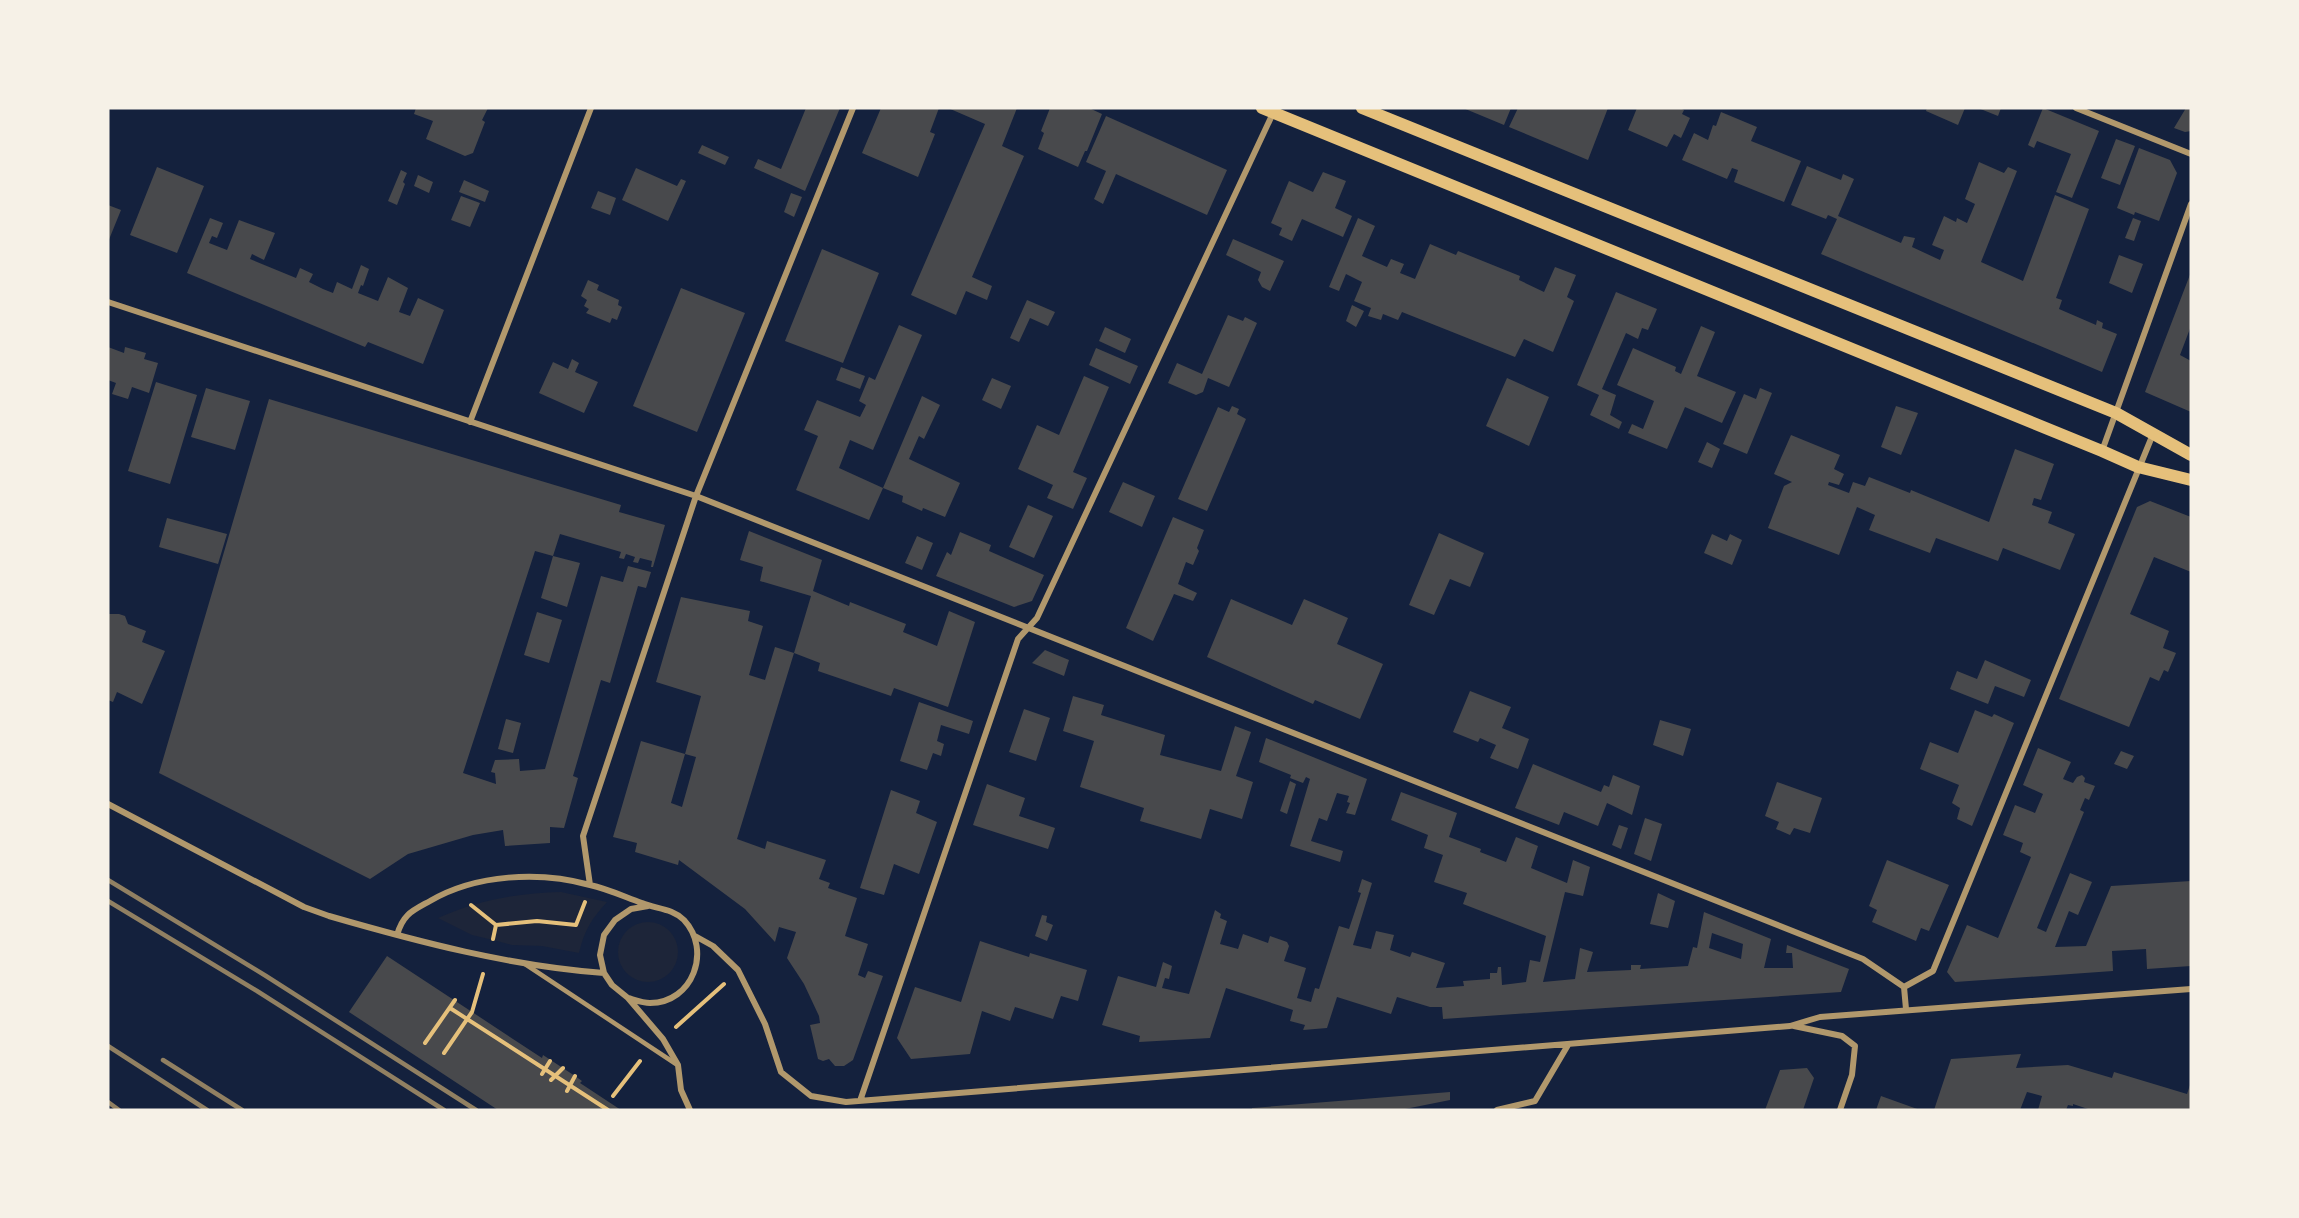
<svg xmlns="http://www.w3.org/2000/svg" width="2299" height="1218" viewBox="0 0 2299 1218" font-family="'Fira Sans',sans-serif">
<style>
.green{fill:#1d2539}
.building{fill:#48494c;fill-rule:evenodd}
.lines{fill:none;stroke-linecap:round;stroke-linejoin:round}
.path{stroke:#e5c07b;stroke-width:4}
.service{stroke:#b1986c;stroke-width:4.5}
.minor{stroke:#b1986c;stroke-width:6}
.secondary{stroke:#e5c07b;stroke-width:12}
.rail{stroke:#918062;stroke-width:4.5}
</style>
<rect width="100%" height="100%" fill="#14213d"/>
<path class="green" d="M561 892 607 902C592 918 584 931 579 953L542 946 512 945 493 940 472 935 438 918C478 900 518 893 561 892Z
M618 952a30 30 0 1 1 60 0a30 30 0 1 1-60 0Z"/>
<path class="building" d="M416 108H488L482 120 485 122 473 153 465 156 426 139 433 121 414 114Z
M806 108H840L805 191 754 168 758 159 781 169Z
M881 108H939L930 132 935 134 918 177 862 153Z
M948 108H1017L1002 146 1024 156 972 277 992 286 987 300 966 291 956 315 911 295 985 124Z
M1050 108H1089L1102 114 1087 151H1085L1078 167 1038 149 1044 133 1041 131Z
M1463 108H1511L1504 125Z
M1518 108H1608L1588 160 1509 127Z
M1637 108H1680L1684 110 1682 114 1690 118 1681 138 1674 134 1667 147 1628 130Z
M1927 108H1965L1958 125 1926 111Z
M1978 108H2001L1998 116Z
M2043 108 2099 131 2072 198 2056 192 2071 154 2037 141 2034 148 2028 145Z
M2186 108H2191V131L2185 132 2174 128Z
M1721 112 1757 127 1751 141 1801 161 1784 202 1734 182 1738 170 1732 168 1727 179 1682 160 1694 133 1708 140 1713 125 1716 126Z
M1106 116 1227 170 1207 215 1116 174 1103 204 1094 199 1106 171 1086 162Z
M2116 139 2135 146 2120 185 2101 178Z
M702 145 729 157 725 165 698 153Z
M2139 148 2170 160 2177 173 2159 221 2135 212 2134 215 2117 208Z
M1979 162 2004 173 2008 167 2017 171 1981 262 2023 281 2055 195 2089 209 2056 298 2062 300 2059 309 2096 325 2097 320 2103 323 2102 328 2117 334 2102 372 1821 254 1837 219 1828 215 1826 219 1791 205 1807 166 1841 180 1843 174 1854 179 1838 216 1901 243 1904 236 1915 238 1912 247 1940 260 1944 250 1932 245 1944 216 1956 222 1957 218 1967 223 1975 204 1965 199Z
M157 167 204 186 177 253 130 235Z
M636 168 677 186 681 179 686 181 668 221 622 200Z
M401 170 407 173 403 182 405 184 397 205 388 201Z
M1323 172 1346 181 1335 208 1352 216 1343 237 1302 219 1292 241 1279 235 1282 228 1271 223 1289 181 1313 192Z
M418 175 433 182 429 193 414 186Z
M464 180 489 191 485 202 459 192Z
M598 191 616 198 610 215 591 208Z
M791 193 802 197 794 217 784 212Z
M461 196 480 203 470 227 451 220Z
M108 205 121 210 108 242Z
M210 218 223 223 217 238 212 236 209 243 227 250 239 220 275 233 264 260 252 254 250 259 296 278 300 268 313 274 309 282 323 289 333 293 337 282 352 289 361 265 369 269 363 286 361 285 358 293 378 301 388 277 408 288 399 312 410 316 418 298 444 310 423 364 368 342 365 347 187 273Z
M1358 218 1375 226 1362 256 1387 267 1391 259 1404 264 1400 273 1415 279 1430 244 1456 255 1458 251 1520 276 1519 280 1544 292 1555 267 1576 275 1567 297 1574 301 1553 352 1524 339 1515 357 1402 312 1398 320 1383 314 1381 320 1368 316 1371 308 1354 301 1362 282 1346 274 1339 291 1329 287Z
M2133 218 2141 221 2134 241 2125 238Z
M1233 239 1284 261 1270 291 1262 287 1258 280 1261 272 1226 255Z
M822 249 879 273 843 363 785 341Z
M2119 255 2143 264 2132 293 2109 283Z
M2191 272V326L2180 355 2191 361V412L2145 392Z
M588 280 599 285 597 290 619 300 618 305 622 307 617 320 612 318 610 323 586 313 589 309 584 306 587 300 581 296Z
M681 288 745 313 697 432 633 406Z
M1616 292 1657 309 1648 330 1642 328 1638 339 1626 333 1602 389 1616 395 1610 415 1622 422 1619 429 1590 415 1599 395 1577 385Z
M1027 300 1055 312 1048 326 1030 318 1019 342 1010 338Z
M1352 305 1364 311 1356 327 1346 321Z
M1228 315 1243 321 1245 317 1257 323 1229 387 1208 378 1203 392 1196 395 1168 383 1177 363 1202 374Z
M899 325 922 335 873 450 850 440 839 468 883 488 869 520 796 490 818 436 804 430 817 400 860 417 866 405 859 401 869 377 875 380Z
M1701 326 1715 332 1697 376 1736 392 1722 423 1685 407 1667 449 1628 433 1632 424 1643 429 1654 401 1617 385 1633 348 1676 367 1675 371 1681 374Z
M1105 327 1131 339 1125 353 1099 341Z
M108 347 124 353 125 347 146 353 144 359 158 363 149 393 132 387 128 399 112 394 116 383 108 380Z
M1096 348 1138 366 1130 384 1089 365Z
M572 359 579 363 575 372 598 382 584 413 539 393 553 362 568 369Z
M841 367 865 376 860 389 836 380Z
M1084 376 1109 387 1073 472 1087 478 1073 509 1047 498 1053 485 1018 469 1037 425 1059 435Z
M992 378 1011 386 1001 409 982 400Z
M1507 378 1549 397 1529 446 1486 426Z
M156 382 197 395 170 484 128 471Z
M206 388 250 401 235 450 191 437Z
M1760 388 1772 393 1747 454 1723 444 1744 394 1756 399Z
M922 396 940 405 924 439 919 436 909 459 960 483 945 517 923 508 922 511 902 502 903 496 883 488Z
M269 399 621 505 619 512 665 525 653 567H651L652 561 640 558 638 563 633 562 635 557 626 554 624 559 619 558 621 552 560 534 553 556 535 551 463 773 496 784 495 773 491 772 495 760 519 759 520 771 545 769 601 576 623 582 628 566 651 572 646 588 638 586 610 683 601 680 573 776 578 778 564 828 550 827V843L505 846 503 830 473 835 408 854 370 879 159 773Z
M1232 406 1239 409 1237 414 1246 419 1207 511 1178 499 1218 407 1229 412Z
M1896 406 1918 413 1901 455 1881 447Z
M1791 435 1840 455 1834 469 1844 474 1839 485 1829 482 1828 485 1849 493 1853 482 1865 486 1869 477 1910 493 1911 490 1989 522 2015 449 2054 464 2041 500 2034 498 2032 505 2052 512 2048 523 2075 534 2060 570 2003 548 1998 561 1936 538 1930 553 1869 530 1875 515 1857 507 1839 555 1768 528 1784 486 1792 482 1774 474Z
M1707 442 1720 449 1712 468 1698 462Z
M1123 482 1155 496 1142 527 1109 512Z
M2150 501 2191 517V572L2154 557 2130 614 2169 631 2163 648 2176 653 2168 672 2164 670 2159 681 2150 677 2129 727 2059 699 2137 507Z
M1028 505 1053 516 1034 558 1009 547Z
M1173 517 1204 530 1197 548 1199 551 1193 565 1186 562 1178 584 1197 593 1193 601 1174 594 1153 641 1126 628Z
M167 518 227 534 218 564 159 547Z
M749 531 822 560 813 591 849 606 850 602 906 624 903 632 937 646 949 611 975 622 948 707 894 688 891 696 818 671 820 663 794 653 811 596 760 581 763 567 740 560Z
M960 532 991 545 989 551 1044 575 1032 601 1014 607 936 576 947 552 951 555Z
M1439 533 1484 553 1470 587 1450 579 1434 615 1409 605Z
M1712 534 1727 541 1730 534 1742 540 1732 565 1704 553Z
M917 536 933 543 922 570 905 563Z
M553 556 580 563 567 607 541 598Z
M681 597 750 611 748 621 763 626 749 675 765 680 775 647 794 653 737 839 765 849 767 841 826 860 819 879 830 883 828 888 857 898 845 936 868 944 858 975 865 978 868 971 883 976 853 1060 844 1066H835L829 1059 823 1061 818 1059 810 1025 820 1023 819 1016 804 984 787 958 796 932 779 927 775 942 745 909 679 860 678 865 635 852 637 843 613 837 641 741 685 754 671 803 682 807 696 757 685 754 701 696 656 682Z
M1231 599 1292 625 1304 599 1348 618 1337 644 1383 664 1360 719 1315 700 1313 704 1207 657Z
M537 612 562 620 549 663 524 655Z
M108 614H119L125 616 128 624 146 631 142 642 165 651 142 704 117 692 113 702 108 700Z
M1045 650 1069 660 1064 676 1032 663Z
M1985 660 2031 680 2024 697 1995 686 1988 704 1950 689 1957 671 1977 679Z
M1470 691 1511 707 1502 728 1529 739 1518 769 1490 758 1496 745 1480 738 1478 742 1453 732Z
M1073 696 1104 705 1101 715 1165 735 1160 755 1221 771 1235 726 1251 732 1236 776 1253 782 1242 819 1210 809 1201 839 1140 821 1144 808 1080 787 1094 741 1063 731Z
M919 702 973 721 969 734 941 725 937 741 944 744 941 756 933 753 927 770 900 761Z
M1024 709 1050 718 1036 761 1009 752Z
M1975 710 1992 717 1994 714 2014 723 1972 826 1957 819 1960 808 1952 803 1959 785 1920 769 1930 742 1958 753Z
M506 719 521 723 513 753 498 749Z
M1660 720 1691 729 1683 756 1653 745Z
M1266 738 1367 779 1355 815 1346 813 1350 803 1347 802 1349 796 1337 793 1327 821 1319 818 1311 841 1343 851 1340 862 1290 846 1310 779 1306 777 1303 783 1290 778 1291 775 1259 762Z
M2038 748 2071 762 2063 779 2073 783 2077 777 2082 775 2085 778 2084 782 2095 786 2089 800 2085 798 2080 810 2084 812 2037 928 2046 932 2070 873 2092 882 2078 915 2069 911 2055 947 2086 946 2111 886 2191 881V966L2147 969 2146 949 2112 951 2113 971 1955 982 1947 972 1967 925 1998 938 2031 857 2020 852 2023 843 2003 835 2015 805 2035 813 2043 794 2023 785Z
M2121 751 2134 756 2127 769 2114 764Z
M1533 764 1601 792 1604 785 1609 787 1613 775 1640 786 1632 815 1607 803 1598 826 1564 812 1559 825 1515 808Z
M1290 781 1296 784 1287 814 1280 811Z
M1777 782 1822 798 1810 833 1794 828 1790 835 1776 829 1779 822 1765 816Z
M987 784 1025 798 1019 816 1055 828 1048 849 973 825Z
M891 790 920 801 916 813 937 822 919 874 894 864 884 895 860 888Z
M1401 792 1457 813 1449 837 1481 849 1480 852 1506 862 1516 837 1538 846 1531 868 1567 883 1573 860 1590 867 1583 896 1565 892 1543 982 1575 979 1580 948 1593 952 1587 972 1631 970V965H1641L1640 969 1688 966 1693 947 1697 948 1704 912 1771 939 1764 968H1793L1792 953H1786L1787 945 1849 969 1841 992 1443 1019 1442 1007H1430L1397 997 1391 1014 1337 997 1327 1028 1303 1030 1305 1025 1290 1021 1293 1010 1226 988 1210 1038 1139 1042 1140 1036 1102 1025 1118 976 1156 987 1163 962 1172 966 1169 979 1165 978 1162 988 1189 994 1215 910 1221 914 1220 918 1227 921 1220 944 1238 949 1243 934 1268 943 1270 936 1287 942 1289 946 1284 961 1306 968 1297 998 1311 1002 1315 988 1319 989 1339 926 1349 929 1361 893 1358 892 1362 879 1372 883 1353 945 1371 949 1376 931 1394 935 1390 950 1410 957 1412 952 1445 963 1436 988 1464 986 1463 981 1490 979V973H1497L1498 967H1501L1502 985 1526 982 1530 960 1540 962 1546 936 1463 904 1467 893 1434 882 1443 855 1424 848 1428 835 1391 820ZM1712 933 1743 944 1741 959 1709 948Z
M1645 818 1662 824 1651 861 1634 854Z
M1619 825 1628 828 1621 849 1612 845Z
M1887 860 1949 885 1929 931 1921 928 1916 941 1872 922 1877 910 1869 906Z
M1658 893 1675 901 1668 928 1650 924Z
M1042 915 1047 916 1046 922 1053 925 1047 941 1035 936Z
M980 941 1029 957 1030 953 1087 970 1078 1001 1061 996 1053 1019 1015 1007 1010 1021 982 1011 970 1054 911 1059 897 1038 915 987 961 1002Z
M387 956 542 1058 543 1055 575 1076 582 1081 580 1083 621 1110H498L349 1012Z
M2021 1054 2016 1068 2068 1065 2112 1078 2114 1072 2187 1094 2191 1082V1110H2091L2073 1104V1106L2068 1105 2066 1110H2038L2042 1096 2027 1092 2020 1110H1934L1951 1059Z
M1807 1068 1814 1078 1803 1110H1765L1780 1070Z
M1450 1092V1100L1400 1110H1252V1108Z
M1881 1096 1920 1110H1876Z"/>
<g class="lines">
<path class="path" d="M471 905 496 925
M493 939 496 925 537 921 576 925 585 902
M450 1008 608 1110
M676 1027 724 984
M425 1043 455 1000
M444 1053 472 1012 483 974
M542 1074 550 1061
M551 1080 563 1068
M567 1091 575 1076
M613 1096 640 1061"/>
<path class="service" d="M525 964 676 1064"/>
<path class="minor" d="M2076 108 2191 154
M108 302 696 496 1863 959 1904 987 1906 1009
M470 422 591 108
M2102 451 2191 204
M108 804 304 907 329 916C419 942 510 966 604 973
M590 885 583 836 696 496 853 108
M648 906 631 909 615 920 604 935 600 955 604 973 612 985 628 998 663 1039 678 1065 681 1090 690 1110
M397 935C403 914 412 911 430 901 476 874 540 871 590 885 608 889 625 897 642 903 656 909 672 908 684 920 712 950 693 1003 650 1003 643 1003 635 1000 628 998
M695 936 713 946 738 970 765 1024 781 1072 811 1096 846 1102 1790 1026 1820 1017 2191 989
M1904 987 1933 971 2153 434
M1794 1026 1842 1036 1855 1046 1852 1075 1840 1110
M860 1101 1018 639 1037 618 1274 111
M1497 1110 1535 1101 1568 1045"/>
<path class="secondary" d="M1262 108 2102 451 2138 467 2191 480
M1362 108 2116 413 2191 455"/>
<path class="rail" d="M108 880 266 976 476 1110
M108 901 257 991 444 1110
M108 1046 207 1110
M163 1060 242 1110
M108 1102 119 1110"/>
</g>
<rect width="2299" height="1218" fill="none" stroke="#f6f1e7" stroke-width="219"/>
</svg>
